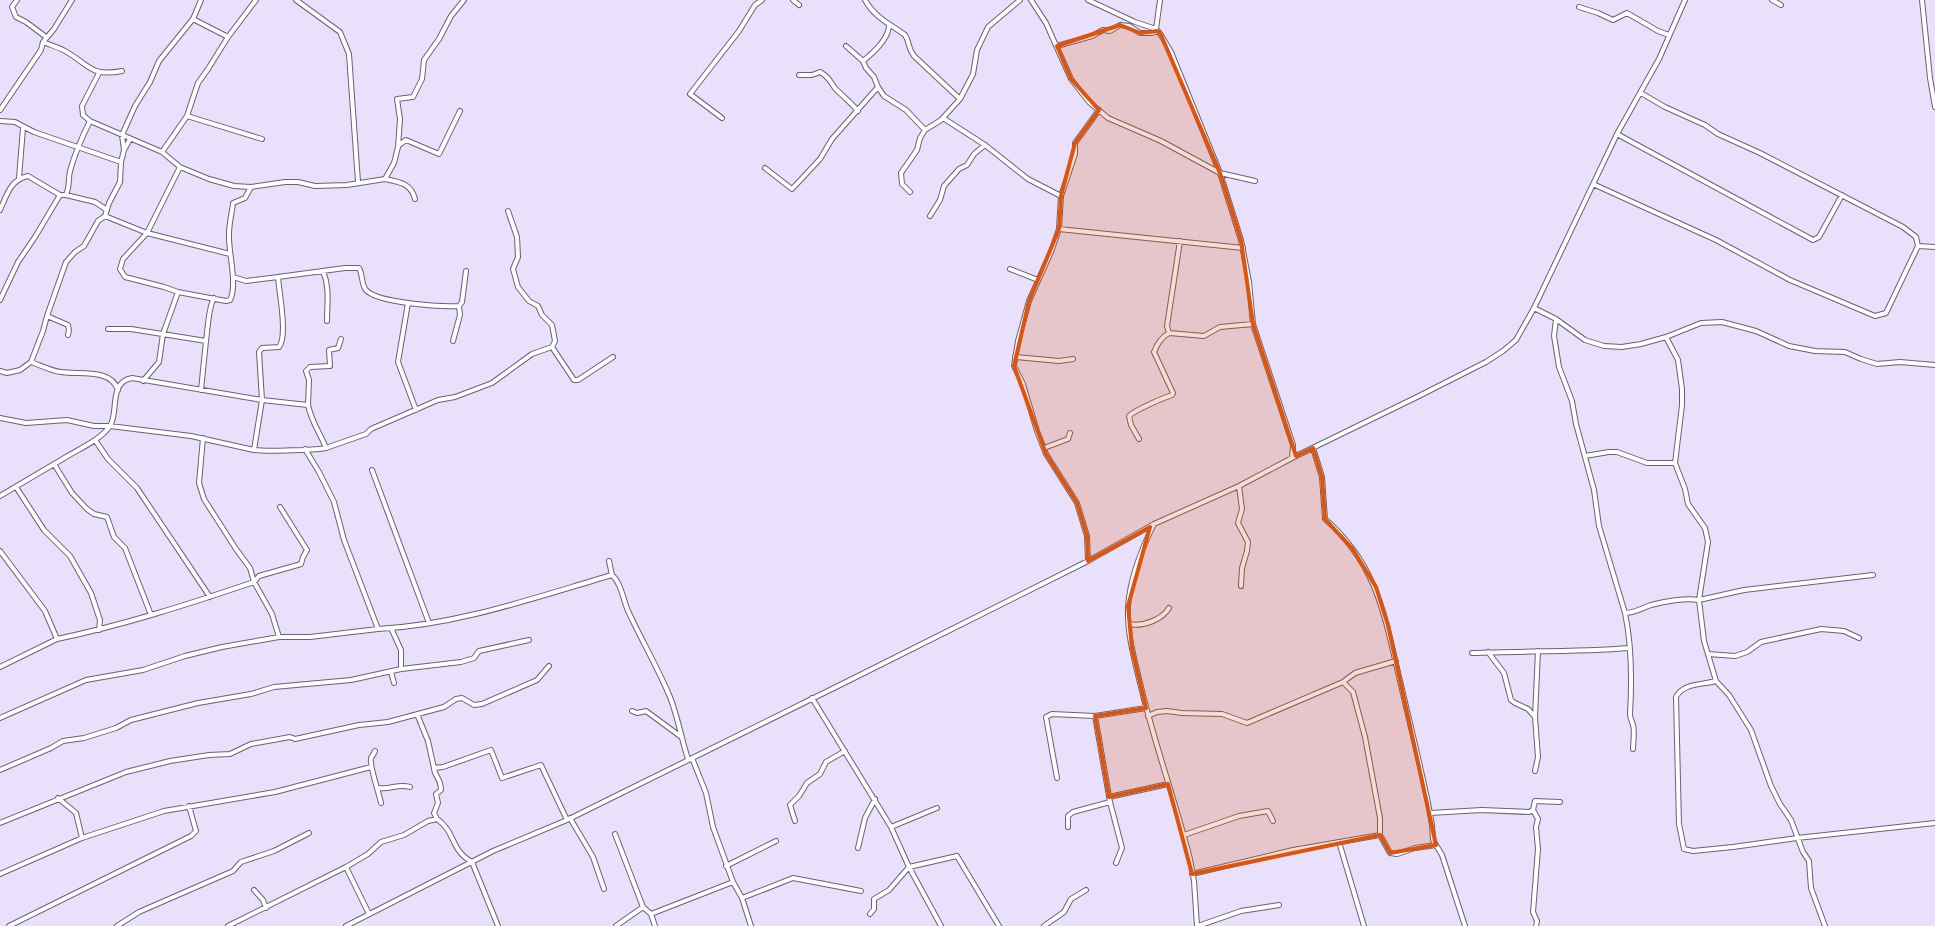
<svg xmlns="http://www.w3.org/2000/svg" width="1935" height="926" viewBox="0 0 1935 926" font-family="'Golos Text',sans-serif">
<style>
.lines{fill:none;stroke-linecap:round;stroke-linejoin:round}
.street-casing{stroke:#686177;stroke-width:6}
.street{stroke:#fff;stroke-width:4}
.marked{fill:#dd550d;fill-opacity:0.2;stroke:#dd550d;stroke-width:4;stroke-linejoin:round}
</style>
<rect width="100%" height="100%" fill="#e9e1fb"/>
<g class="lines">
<g class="street-casing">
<path id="street" d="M17 0 12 7 16 17 26 22 46 37
M72 0 54 29 43 42C50 45 58 47 65 51 90 65 90 77 122 71
M256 0 228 37 208 69 198 83 187 116 262 139
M296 0 340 32 349 54 358 182
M793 0 799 5
M865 0C875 18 889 23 905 35 910 42 907 47 914 56L960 99
M1031 0 1046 23 1071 79 1089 102 1108 118 1161 141 1220 173 1255 181
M1088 0 1135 22 1156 29 1161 35 1171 52 1220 173 1241 240 1249 282 1253 324 1293 445 1292 458
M1772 0 1781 5
M1922 0 1930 78 1935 107
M1579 7 1598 13 1613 20 1627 13 1658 31 1669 35
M193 19 228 37
M1156 29 1160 0
M846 46 863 61 866 68 874 77 878 87 884 96 906 110 925 130
M1057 46 1092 36 1103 30 1110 31 1120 25 1129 26 1140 33H1152L1158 31
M863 61C873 53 889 39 889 25
M99 73 82 106 83 115 90 121 162 152 187 116
M799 75H812L820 72C833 79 831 87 840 93 846 99 852 104 858 111
M1641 93 1665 107 1705 125 1718 134 1760 153 1903 227 1916 237 1918 246
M0 110 41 50 43 42
M722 118 690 94 739 31 755 5 762 0
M943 118 985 145 1028 179 1061 196
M0 121 15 122 34 132 121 162 124 150 122 135 135 106 150 82 159 61 193 19 201 0
M1617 134 1813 240 1819 237 1842 195
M399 145 406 140 439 154 460 111
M124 150 130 139
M162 152 180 167 209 179 234 186 251 187 285 182H298L315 186 347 185 385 179 394 163 398 147 400 119 397 99 413 97 422 79 424 60 439 39 451 16 464 0
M765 168 792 189 820 159 832 139 878 87
M19 178 23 128
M385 179C399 182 411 183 415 199
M1593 184 1716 240 1790 280 1875 316 1886 313 1918 246 1935 247
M910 192 902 184 901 173 917 150 920 138 925 130 941 120 960 99 973 74 977 50 988 27 1020 0
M66 195 95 202 107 210
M0 210C7 195 10 180 28 176L60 195
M105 216 147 233 180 167
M930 216 940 200 944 186 959 169 967 165 974 154 985 145
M1059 229 1243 248
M1010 269 1038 280
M323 271C330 288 327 303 327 321
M278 277 345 268H359C363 275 361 284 366 290 377 303 441 307 459 306L462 302 466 271
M178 292 226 301 230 300C238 285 228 251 229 234 229 223 232 213 233 203L245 198 251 187
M0 300 18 262 35 237 60 195H66C70 186 68 179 70 171 75 153 82 137 90 121
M408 303 398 362 416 410
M1534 308 1556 319 1585 340 1604 346 1622 347 1641 344 1666 337 1701 323 1722 322 1756 331 1789 346 1815 351 1845 352 1861 359 1877 364 1900 362 1935 365
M47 316 68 325 69 330 68 335
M1556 319 1554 336 1559 367 1572 401 1576 424 1594 490 1599 526 1625 613C1635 613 1642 608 1651 605 1665 601 1685 598 1699 600L1708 542 1705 528 1688 504 1685 489 1675 463 1682 405V389L1678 360 1666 337
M108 329H131L206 341C208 329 208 308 214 298
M1169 333 1204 336 1220 327 1253 324
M453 341 460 315 459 306
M552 347 574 380H578L613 357
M1015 357 1059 361 1073 359
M31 362C40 365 51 371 61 372 79 375 111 368 118 390
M0 371 7 373 20 370 31 362 43 331 47 316 66 262 75 252 84 246 98 221 105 216 109 203 120 182 121 162
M143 381 159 362 163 334 178 292 164 287 125 277 120 269 123 259 147 233 230 254
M201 390 206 341
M308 405 309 380 306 371 310 367 330 366 329 350 338 348 341 339
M0 418 26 423 67 420 94 426H110L191 436 254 450 262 400 259 352 262 348 279 347C288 336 279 292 278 277L246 281 233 277
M203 438 199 483 204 499 236 549 250 568 254 582 272 614 279 637
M1139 439 1131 425 1129 416C1135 410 1163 398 1172 395L1173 393 1154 352C1157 344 1162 337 1169 333L1167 326 1180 241
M95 440 108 459 137 488 210 597
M326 448 366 434 371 429 438 400 455 397 492 383 532 354 552 347 555 341 552 325 542 315 538 306 529 301 518 287 513 269 518 257 517 237 508 211
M1044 448 1068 439 1070 433
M1313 448 1322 477 1325 519C1379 566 1385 619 1401 685 1410 724 1420 764 1428 803L1432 825 1433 840 1442 855 1465 926
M1585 456 1609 452H1617L1647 463H1675
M54 464 72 493 87 509 94 514 107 517 114 537 125 548 151 615
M372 470 429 623
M1239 486 1242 509 1238 523 1248 542 1247 551 1242 568 1241 586
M16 487 44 530 70 556 91 593 100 620 99 630
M0 496C22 483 44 470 66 457 81 448 100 440 110 426 119 413 108 382 132 378L262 400 308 405C312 423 319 431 326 448 316 450 312 449 303 450 286 450 271 452 254 450
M1154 524C1141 550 1130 578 1128 607 1127 633 1134 658 1140 683 1154 742 1175 800 1190 859L1194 881 1197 926
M0 551 45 611 57 639C124 625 189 604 254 582L259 576 301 564 303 557 307 550 280 507
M1088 561 1087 536 1077 503 1046 454 1037 431 1023 384 1014 366 1018 341 1029 301 1051 252 1059 229 1061 196 1075 154V143L1099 110
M612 575C622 584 623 601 629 613 642 641 658 668 670 697 678 717 681 738 688 759
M1625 613C1632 646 1632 680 1630 714 1630 719 1632 721 1633 725 1635 732 1633 742 1633 749
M1129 624C1142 627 1162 620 1169 608
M378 629C458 625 536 597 612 575L609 561
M1488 652 1504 673 1511 700 1515 703 1528 709 1535 717 1538 757 1535 771
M1472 653C1525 651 1578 652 1630 648
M1708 654 1735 656 1747 652 1761 642 1821 629 1844 631 1859 638
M0 667 57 639
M401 669 461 662 474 658 479 651 529 640
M391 672 394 683
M1716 681C1702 685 1683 683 1676 697L1679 824 1684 849 1693 851 1733 847 1797 838 1935 823
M1343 682 1353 692 1365 737 1380 818V835
M812 698 891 827 909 867 941 926
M632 711 637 713 646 711 680 736
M417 714 428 741 434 768 443 767 491 750 502 778 541 765 567 820
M1148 716 1157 712 1167 711 1182 713 1222 714 1247 723 1343 682 1355 673 1396 661
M1535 717 1538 651
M0 718 86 680 143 670 185 656 222 647 279 637H310L378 629 344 540 334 502 319 472 305 449
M375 751C374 754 372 756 371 758 369 765 379 793 381 803
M692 758 706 793 713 827 733 882 742 898 751 926
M434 768C434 776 441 778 441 790L436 794 438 803 434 813 437 819
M0 770 51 748 63 741 84 738 116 728 131 720 198 703 251 694 274 687 351 680 401 669V650L391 628
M1057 778 1046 717 1052 714 1095 716 1146 708
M379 788C390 790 399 783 410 787
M1109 797 1168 784
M58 798 76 813 82 838
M1110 802 1122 848 1116 863
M1533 810 1538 819 1536 827 1538 849 1533 912 1537 921 1536 926
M1430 813 1482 810 1529 812 1533 810 1535 801 1560 802
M570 818 593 857 604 889
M795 821 790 805 799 796 807 783 820 774 826 762 845 751
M0 823 126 772 170 761 209 755 230 754 251 744 290 737 295 739 359 725 388 722 444 707 456 699 462 698 474 705 482 704 537 680 549 666
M891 827 937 808
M1068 827V816L1073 812 1110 802 1095 716
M615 834 643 907
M1184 835 1239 816 1268 811 1273 821
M1339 842 1364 926
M858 848 865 818 875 799
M726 866 776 841
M346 867 369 914
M0 874 82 838 164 811 275 792 371 767
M1192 874 1293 850 1380 835 1390 853 1397 854 1415 848 1436 845
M254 890 263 900 266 908
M742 898 793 878 861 891
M651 914 733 882
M870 914 874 909V899L889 890 909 867 957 856 999 926
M9 926 191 836 196 831 189 806
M117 926 139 912 233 871 241 862 274 851 309 833
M228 926 346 867 368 854 381 842 404 835 428 821 437 819C456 832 450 850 472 862L498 926
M346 926 493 851 567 820 846 682 1088 561 1154 524 1239 486 1292 458 1417 397 1486 362 1503 351 1516 340 1534 308 1617 134 1659 59 1685 0
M616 926 643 907 651 914 655 926
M1044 926 1064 912 1071 899 1086 890
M1198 926 1241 911 1279 905
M1825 926 1811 888 1809 861 1803 852 1791 820 1780 804 1771 786 1751 730 1729 695 1716 681 1704 641 1699 600 1744 590 1873 575"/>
</g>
<use href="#street" class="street"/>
</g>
<path class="marked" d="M1120 25 1140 33 1158 31 1161 35 1220 173 1241 240 1253 324 1296 456 1313 448 1322 477 1325 519 1352 548 1376 587 1388 625 1436 845 1390 853 1380 835 1192 874 1168 784 1109 797 1095 716 1146 708 1132 649 1128 606 1150 527 1088 561 1087 536 1077 503 1046 454 1014 366 1029 301 1059 229 1061 196 1075 143 1099 110 1071 79 1057 46Z"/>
</svg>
